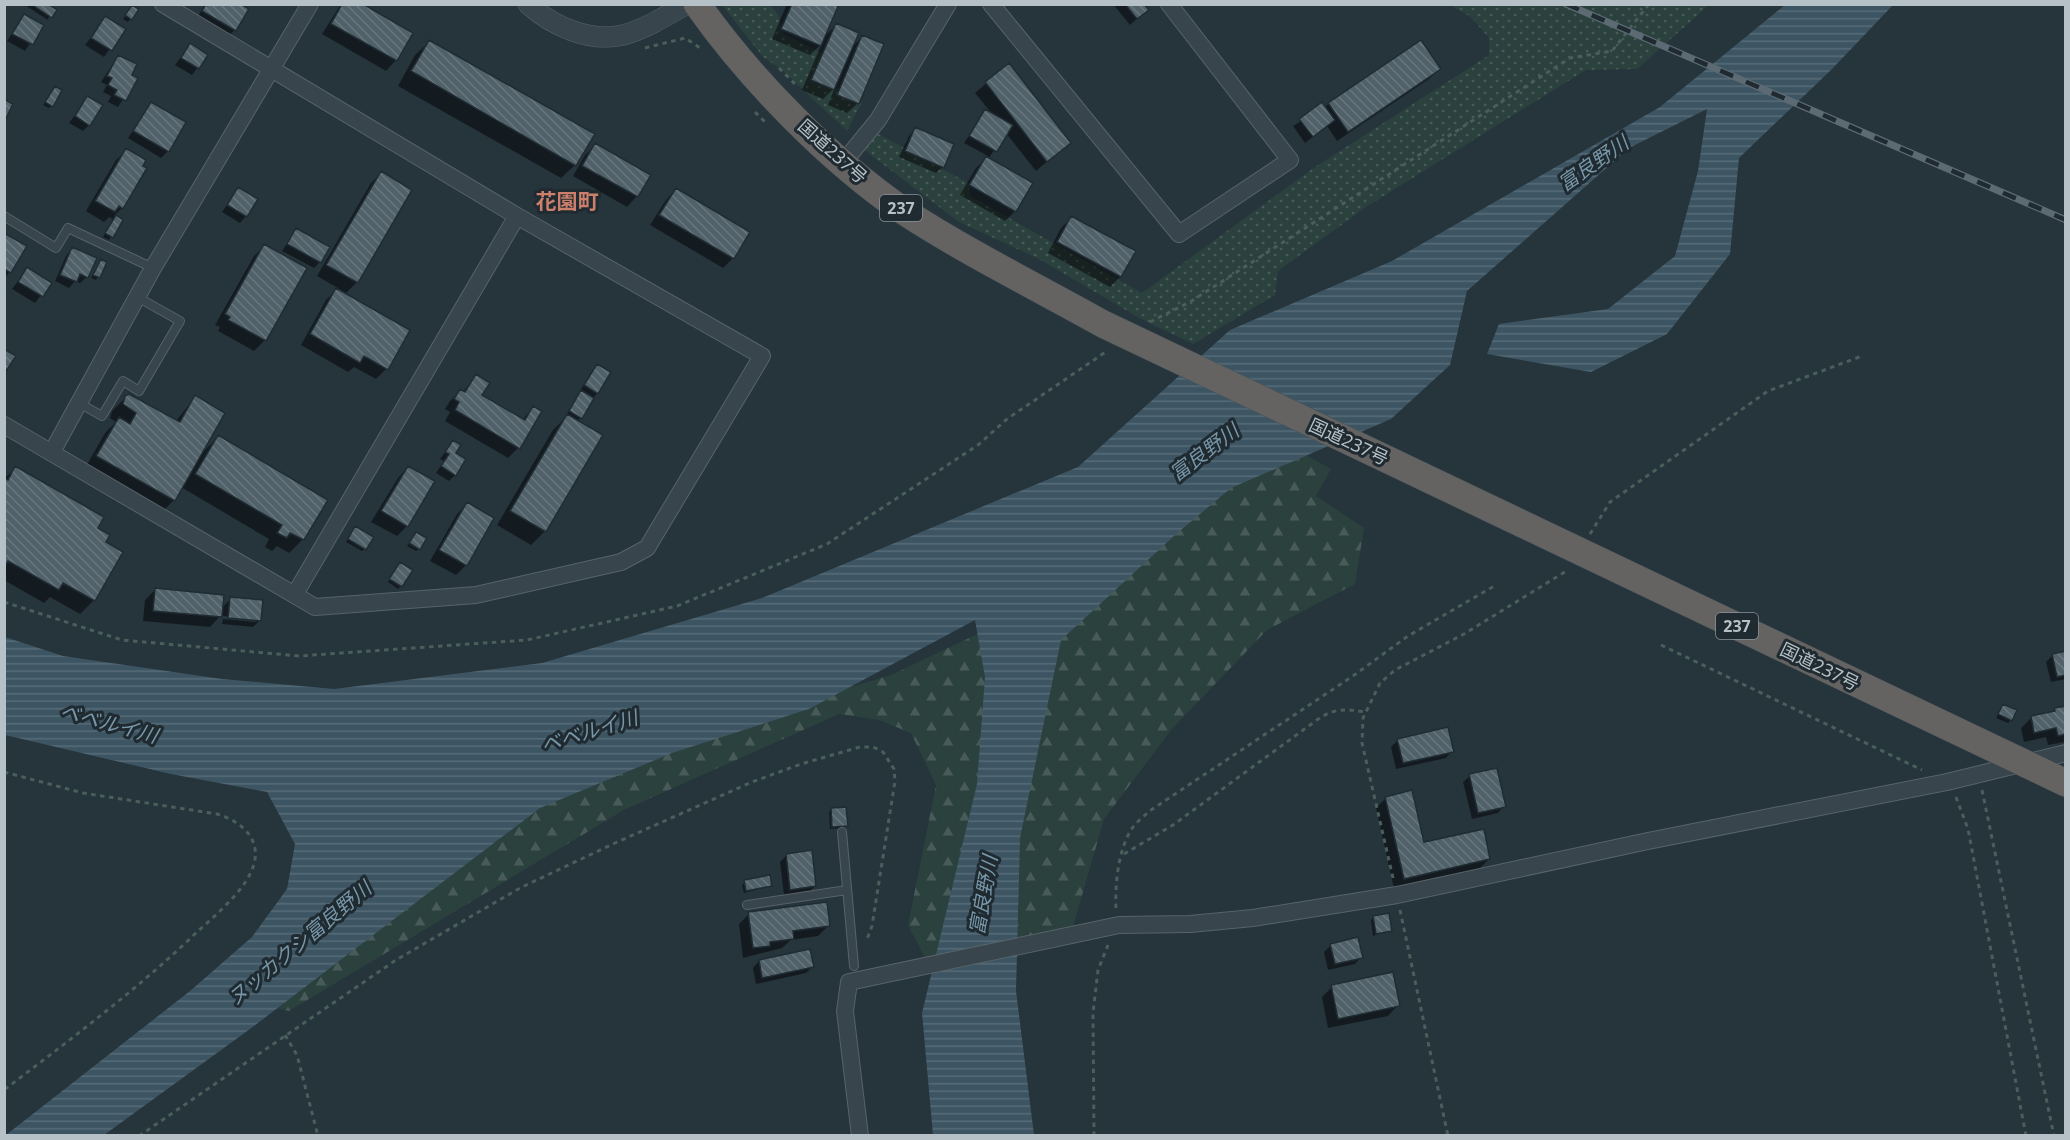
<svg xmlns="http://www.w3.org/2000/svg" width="2070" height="1140" viewBox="0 0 2070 1140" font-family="'Noto Sans','Noto Sans JP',sans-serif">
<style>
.grass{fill:url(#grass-dots)}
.forest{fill:url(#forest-firs)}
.water{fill:url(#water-rules)}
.shadow{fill:#0007}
.building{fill:url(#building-back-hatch);stroke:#202c33;stroke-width:1.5}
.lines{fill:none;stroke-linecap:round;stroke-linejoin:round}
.service-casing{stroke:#57636a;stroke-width:10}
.minor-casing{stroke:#57636a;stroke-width:18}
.tertiary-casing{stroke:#57636a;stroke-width:21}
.trunk-casing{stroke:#445057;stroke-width:28}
.path{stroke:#4a5e5b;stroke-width:3;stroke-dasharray:4.5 4.5;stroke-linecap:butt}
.service{stroke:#39454c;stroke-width:8}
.minor{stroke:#39454c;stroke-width:16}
.tertiary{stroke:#39454c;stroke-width:20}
.trunk{stroke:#646362;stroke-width:27}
.rail-casing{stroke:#5c6a73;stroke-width:7}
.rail{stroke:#1f2a31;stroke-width:4.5;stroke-dasharray:14;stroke-linecap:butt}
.labels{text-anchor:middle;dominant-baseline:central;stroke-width:6;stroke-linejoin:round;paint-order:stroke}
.shield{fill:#1f2a31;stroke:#88939a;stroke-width:1.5}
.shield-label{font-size:16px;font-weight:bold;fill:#b5c0c7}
.street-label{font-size:18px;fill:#b5c0c7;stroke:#1f2a31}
.water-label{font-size:20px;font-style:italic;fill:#7897a8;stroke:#1f2a31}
.quarter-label{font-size:21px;font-weight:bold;fill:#cc806b;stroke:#1f2a31}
</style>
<defs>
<pattern id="grass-dots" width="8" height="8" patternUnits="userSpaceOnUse" patternTransform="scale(1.5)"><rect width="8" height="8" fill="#2b413d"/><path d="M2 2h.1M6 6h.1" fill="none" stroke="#485b58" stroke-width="1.8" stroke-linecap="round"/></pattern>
<pattern id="forest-firs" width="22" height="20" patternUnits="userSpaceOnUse" patternTransform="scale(1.5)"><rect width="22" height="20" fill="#2b413d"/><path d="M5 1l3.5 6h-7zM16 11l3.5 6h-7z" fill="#485b58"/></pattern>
<pattern id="water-rules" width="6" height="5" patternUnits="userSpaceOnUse" patternTransform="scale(1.5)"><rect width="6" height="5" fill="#3d5563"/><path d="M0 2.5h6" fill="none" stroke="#576c78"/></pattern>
<pattern id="building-back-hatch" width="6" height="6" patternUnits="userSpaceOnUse" patternTransform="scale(1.5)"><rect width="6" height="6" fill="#516169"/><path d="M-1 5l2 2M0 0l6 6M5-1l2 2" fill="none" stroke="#68767d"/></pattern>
</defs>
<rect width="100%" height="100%" fill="#26343c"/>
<path class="grass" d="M722 5H770L778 14 783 34 825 55 819 76 862 102 847 131 782 70 763 57Z
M1450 5H1709L1637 69 1586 70 1366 207 1278 271 1275 295 1193 344 1141 319 1039 259 959 222 863 149 871 130 968 183 970 196 1142 293 1312 169 1489 55V38L1471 17Z"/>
<path class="forest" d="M1306 455 1331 469 1316 496 1364 528 1355 584 1267 630 1172 729 1104 819 1070 937 936 979 908 925 936 785 911 733 879 720 839 714 624 810 289 1011 264 1006 482 818 648 748 891 675 984 631 1269 461Z"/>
<path class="water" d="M1785 5H1893L1832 69 1739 158 1730 254 1667 334 1591 372 1487 354 1499 324 1608 309 1675 256 1698 171 1707 109 1629 148 1467 291 1450 365 1391 419 1231 488 1175 535 1061 640 1020 838 1016 991 1034 1135H933L922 1013 977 784 985 677 975 620 809 709 672 753 540 808 250 1029 104 1135H6L190 991 252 937 287 889 295 844 267 792 171 774 5 735V637L63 656 222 679 334 689 542 663 762 598 1078 467 1230 330 1392 261 1660 107Z"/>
<path class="shadow" d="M52 4 48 20 25 5V4Z
M205 4H238L235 30 228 36 197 18Z
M341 4H360L396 60 386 71 322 34Z
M787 4H837L823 38 836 25 851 48 862 37 858 103 847 113 828 105 835 87 823 99 802 90 822 43 810 55 772 39Z
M1113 4H1142L1140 16 1130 25Z
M132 7 137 10 128 22 123 19Z
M24 16 42 26 25 51 7 41Z
M106 18 124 29 104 57 85 45Z
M429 42 575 165 561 178 398 86 415 55Z
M190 45 206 56 192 75 175 65Z
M118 56 130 75 136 79 118 107 108 102 111 96 103 92 107 85 101 82Z
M1008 65 1069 143 1036 171 1006 133 988 159 1015 211 1005 221 960 195 976 168 988 156 964 143 985 111 993 115 975 93Z
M1439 69 1429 79 1337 141 1327 126 1305 143 1293 126 1329 104Z
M52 90V106L49 108 43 105Z
M88 98 89 125 83 131 69 123Z
M151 104 168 151 161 158 128 138Z
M915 129 943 167 936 173 899 157 909 136Z
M596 145 649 175 637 196 627 207 573 176 585 155Z
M127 150 122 208 114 216 121 220 109 240 103 237 113 219 109 217 104 222 86 211 116 160Z
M381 173 410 190 357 282 345 294 386 369 376 379 354 367 348 372 301 345 326 300 338 288 317 276 371 183Z
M238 189 246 216 240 223 222 212Z
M676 189 733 258 723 268 650 225 666 200Z
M1071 218 1134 251 1120 277 1110 287 1048 253 1061 228Z
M296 230 320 262 314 268 282 251Z
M4 235 10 272 4 278Z
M264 246 305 268 264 341 254 351 218 331 220 327 215 325 254 256Z
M72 249 87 277 80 283 75 281 69 288 55 281 66 256Z
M101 261 98 277 96 280 91 278Z
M27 269 50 283 35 303 12 289Z
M597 366V393L577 422 545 531 531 545 497 525 553 430 564 419 591 372Z
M476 376 480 395 522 420 533 408 518 448 508 458 445 421 450 412 445 409 450 401 460 391 463 392Z
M126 397 176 421 195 397 201 454 218 437 326 500 303 539 289 553 277 546 272 551 265 547 269 539 181 487 174 500 160 514 84 470 105 433 116 422 110 418 112 411Z
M453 442 455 475 449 481 436 473 444 461 440 459Z
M408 467 407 526 397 536 371 522 398 478Z
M16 468 96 529 104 543 94 600 80 614 50 597 44 603 4 580V479Z
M467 504 466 565 456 575 430 561 457 514Z
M355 528 365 549 362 551 346 542Z
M416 534 419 549 416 551 407 546Z
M397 567 401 586 398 589 388 582Z
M155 590 221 608 231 599 260 620 253 627 222 624 223 619 256 622V619L223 616V613L210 627 143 621 145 600Z
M2066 652V679L2051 682 2046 662 2053 655Z
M2004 705 2011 720 2008 723 1996 718Z
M2066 707 2064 742 2048 745 2046 737 2024 742 2021 728 2031 718Z
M1398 740 1452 751 1446 758 1396 769 1391 747Z
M1470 776 1504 806 1498 813 1472 819 1463 782Z
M1386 798 1423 844 1489 859 1479 869 1394 889 1376 808Z
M832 809 846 825 843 828 830 829 829 812Z
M787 855 815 886 808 893 784 895 780 862Z
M745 882 771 886 744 893 742 885Z
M749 914 828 926 818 936 791 940 782 948 743 958 739 924Z
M1374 917 1390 930 1373 936 1371 920Z
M1331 945 1361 957 1355 964 1328 970 1324 952Z
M759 961 812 967 806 973 756 984 753 968Z
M1332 987 1398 1005 1388 1016 1328 1028 1322 997Z"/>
<path class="building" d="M31 4H48L57 10 52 18Z
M206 4H241L249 9 236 31 202 11Z
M342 4H363L413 33 397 61 331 24Z
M792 4H839L821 46 781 29Z
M1125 4H1144L1149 10 1137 19Z
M132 5 139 9 132 20 125 15Z
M24 14 44 25 33 45 12 34Z
M105 16 126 29 112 51 91 38Z
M836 23 859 33 834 90 811 80Z
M862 35 884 44 859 104 837 95Z
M429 40 595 134 576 166 411 71Z
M1421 40 1441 69 1348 132 1328 103Z
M190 43 208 55 199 69 181 58Z
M118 55 137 64 132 75 138 78 126 101 114 95 117 90 108 85 112 78 107 76Z
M1009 63 1071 143 1047 162 985 82Z
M55 86 62 90 53 107 45 102Z
M87 96 103 105 90 126 75 116Z
M4 99 13 104 4 122Z
M151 102 186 122 169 152 133 131Z
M1322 102 1335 120 1313 137 1299 119Z
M985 109 1013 125 997 152 969 136Z
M915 127 954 144 944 168 905 151Z
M595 143 651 175 638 197 582 166Z
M126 148 146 160 143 166 147 168 123 209 119 206 115 212 95 201Z
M986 156 1033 183 1016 212 969 185Z
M381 171 412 190 358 283 326 265Z
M238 187 258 199 247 217 227 205Z
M676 188 750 232 734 259 659 215Z
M116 215 123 220 113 238 105 233Z
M1071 216 1136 251 1121 277 1057 242Z
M296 228 330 247 321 263 287 244Z
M4 233 27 246 11 273 4 269Z
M264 244 307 268 266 341 228 320 230 317 225 314Z
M72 247 97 258 88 278 80 274 77 282 60 275Z
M101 259 107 262 100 278 93 275Z
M27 267 52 283 43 297 18 282Z
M336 288 410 330 388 370 364 356 360 363 310 334Z
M4 349 16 356 4 374Z
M597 364 611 372 598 394 584 385Z
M476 374 490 383 482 395 525 420 533 406 542 411 520 449 455 410 459 402 454 399 460 389 465 392Z
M581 390 594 398 582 419 569 411Z
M129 394 180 422 195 395 225 413 175 501 96 456 119 417 130 424 136 413 123 404 125 396Z
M567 414 603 435 546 532 510 511Z
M218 435 328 500 304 540 290 533 287 538 277 533 282 525 195 474Z
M453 440 461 445 456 453 466 459 456 476 441 466 449 454 445 452Z
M15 466 104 517 98 528 110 535 106 542 123 552 95 601 63 583 59 590 8 561 4 567V478L8 480Z
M408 466 435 481 408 527 381 511Z
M467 502 494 518 467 566 439 550Z
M355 526 374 537 366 550 348 539Z
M416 532 427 538 420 550 409 543Z
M400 562 413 570 402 587 389 579Z
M155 588 224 595 222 617 153 611Z
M230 597 263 600 261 621 228 618Z
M2066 651V675L2057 677 2052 654Z
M2003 704 2017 710 2012 721 1998 714Z
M2066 706V734L2058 736 2056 728 2034 733 2031 716 2055 711 2054 708Z
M1448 727 1454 752 1403 763 1397 739Z
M1497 768 1506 807 1478 813 1469 774Z
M1412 790 1424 842 1484 829 1490 859 1404 879 1385 797Z
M846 807 848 826 832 827 831 808Z
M812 850 816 886 790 890 786 854Z
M770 875 772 886 746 891 744 880Z
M827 902 830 926 793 931 794 939 770 942V946L753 948 748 912Z
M1389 913 1392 931 1376 934 1373 916Z
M1358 937 1363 958 1335 964 1330 944Z
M810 949 814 967 762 978 759 960Z
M1393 972 1400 1006 1338 1019 1331 985Z"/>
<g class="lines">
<g class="service-casing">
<path id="service" d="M4 216 56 248 68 228 153 268
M79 403 102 416 123 381 139 391 180 321 137 297
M842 832 854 966
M747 905 847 890"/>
</g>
<g class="minor-casing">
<path id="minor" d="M991 4 1179 234 1290 160 1169 4
M842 164 878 120 948 4
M4 425 315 607 476 595 621 562 647 548 762 356 517 216 163 4
M52 452 153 268 310 4
M295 594 517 216
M860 1136 845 1011 849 982 1119 925 1190 924 1253 918 1397 895 1648 841 1947 782 2066 753"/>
</g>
<g class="tertiary-casing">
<path id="tertiary" d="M528 4C552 26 590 43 623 35 645 29 668 15 687 4"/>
</g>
<g class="trunk-casing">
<path id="trunk" d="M697 4C750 79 829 160 905 212 968 253 1037 287 1103 324L2066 783"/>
</g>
<path class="path" d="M645 48 685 38 700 48
M779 68 795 84
M755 112 765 122
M1150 322 1190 302 1570 58 1612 51 1649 4
M1590 534 1610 502 1768 391 1862 356
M4 602 122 640 299 656 527 640 677 606 827 544 978 445 1007 419 1107 351
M1661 645 1922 770
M4 772 83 793 217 814C244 822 266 843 250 874 241 893 214 917 198 931 138 989 71 1039 4 1090
M1982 790 2054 1136
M1956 797 1968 829 2026 1136
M1124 854 1173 825 1321 717C1337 708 1347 709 1365 712
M1393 878 1362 743 1363 718 1380 683 1395 670 1464 634 1568 570
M1116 908C1115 885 1118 851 1131 830 1136 822 1144 816 1151 810L1353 676 1408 636 1496 585
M1400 910 1448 1136
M285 1035 297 1055 318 1136
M139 1136 396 960 520 888 615 843 752 782 801 764 860 747H873L883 752 894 769 895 781 872 926 866 942
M1094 1136 1093 1013 1098 970 1108 945"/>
<use href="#service" class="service"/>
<use href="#minor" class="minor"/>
<use href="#tertiary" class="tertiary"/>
<use href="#trunk" class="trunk"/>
<g class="rail-casing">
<path id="rail" d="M1566 4 2066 220"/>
</g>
<use href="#rail" class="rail"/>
</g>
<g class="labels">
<g class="shield">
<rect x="880" y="195" width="42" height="26" rx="4.5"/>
<rect x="1716" y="613" width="42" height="26" rx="4.5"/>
</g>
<g class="shield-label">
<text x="901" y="208">237</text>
<text x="1737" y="626">237</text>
</g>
<g class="street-label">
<text transform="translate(833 151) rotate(42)">国道237号</text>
<text transform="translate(1349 441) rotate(25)">国道237号</text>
<text transform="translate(1820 666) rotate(26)">国道237号</text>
</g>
<g class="water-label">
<text transform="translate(1593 163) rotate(-35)">富良野川</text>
<text transform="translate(1204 452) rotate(-37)">富良野川</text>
<text transform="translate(109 723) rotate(15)">ベベルイ川</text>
<text transform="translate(589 731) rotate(-17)">ベベルイ川</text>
<text transform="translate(983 895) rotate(-80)">富良野川</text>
<text transform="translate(299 943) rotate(-40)">ヌッカクシ富良野川</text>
</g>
<g class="quarter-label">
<text x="567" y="201">花園町</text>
</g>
</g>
<rect width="2070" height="1140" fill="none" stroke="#b5c0c7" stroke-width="12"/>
</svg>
